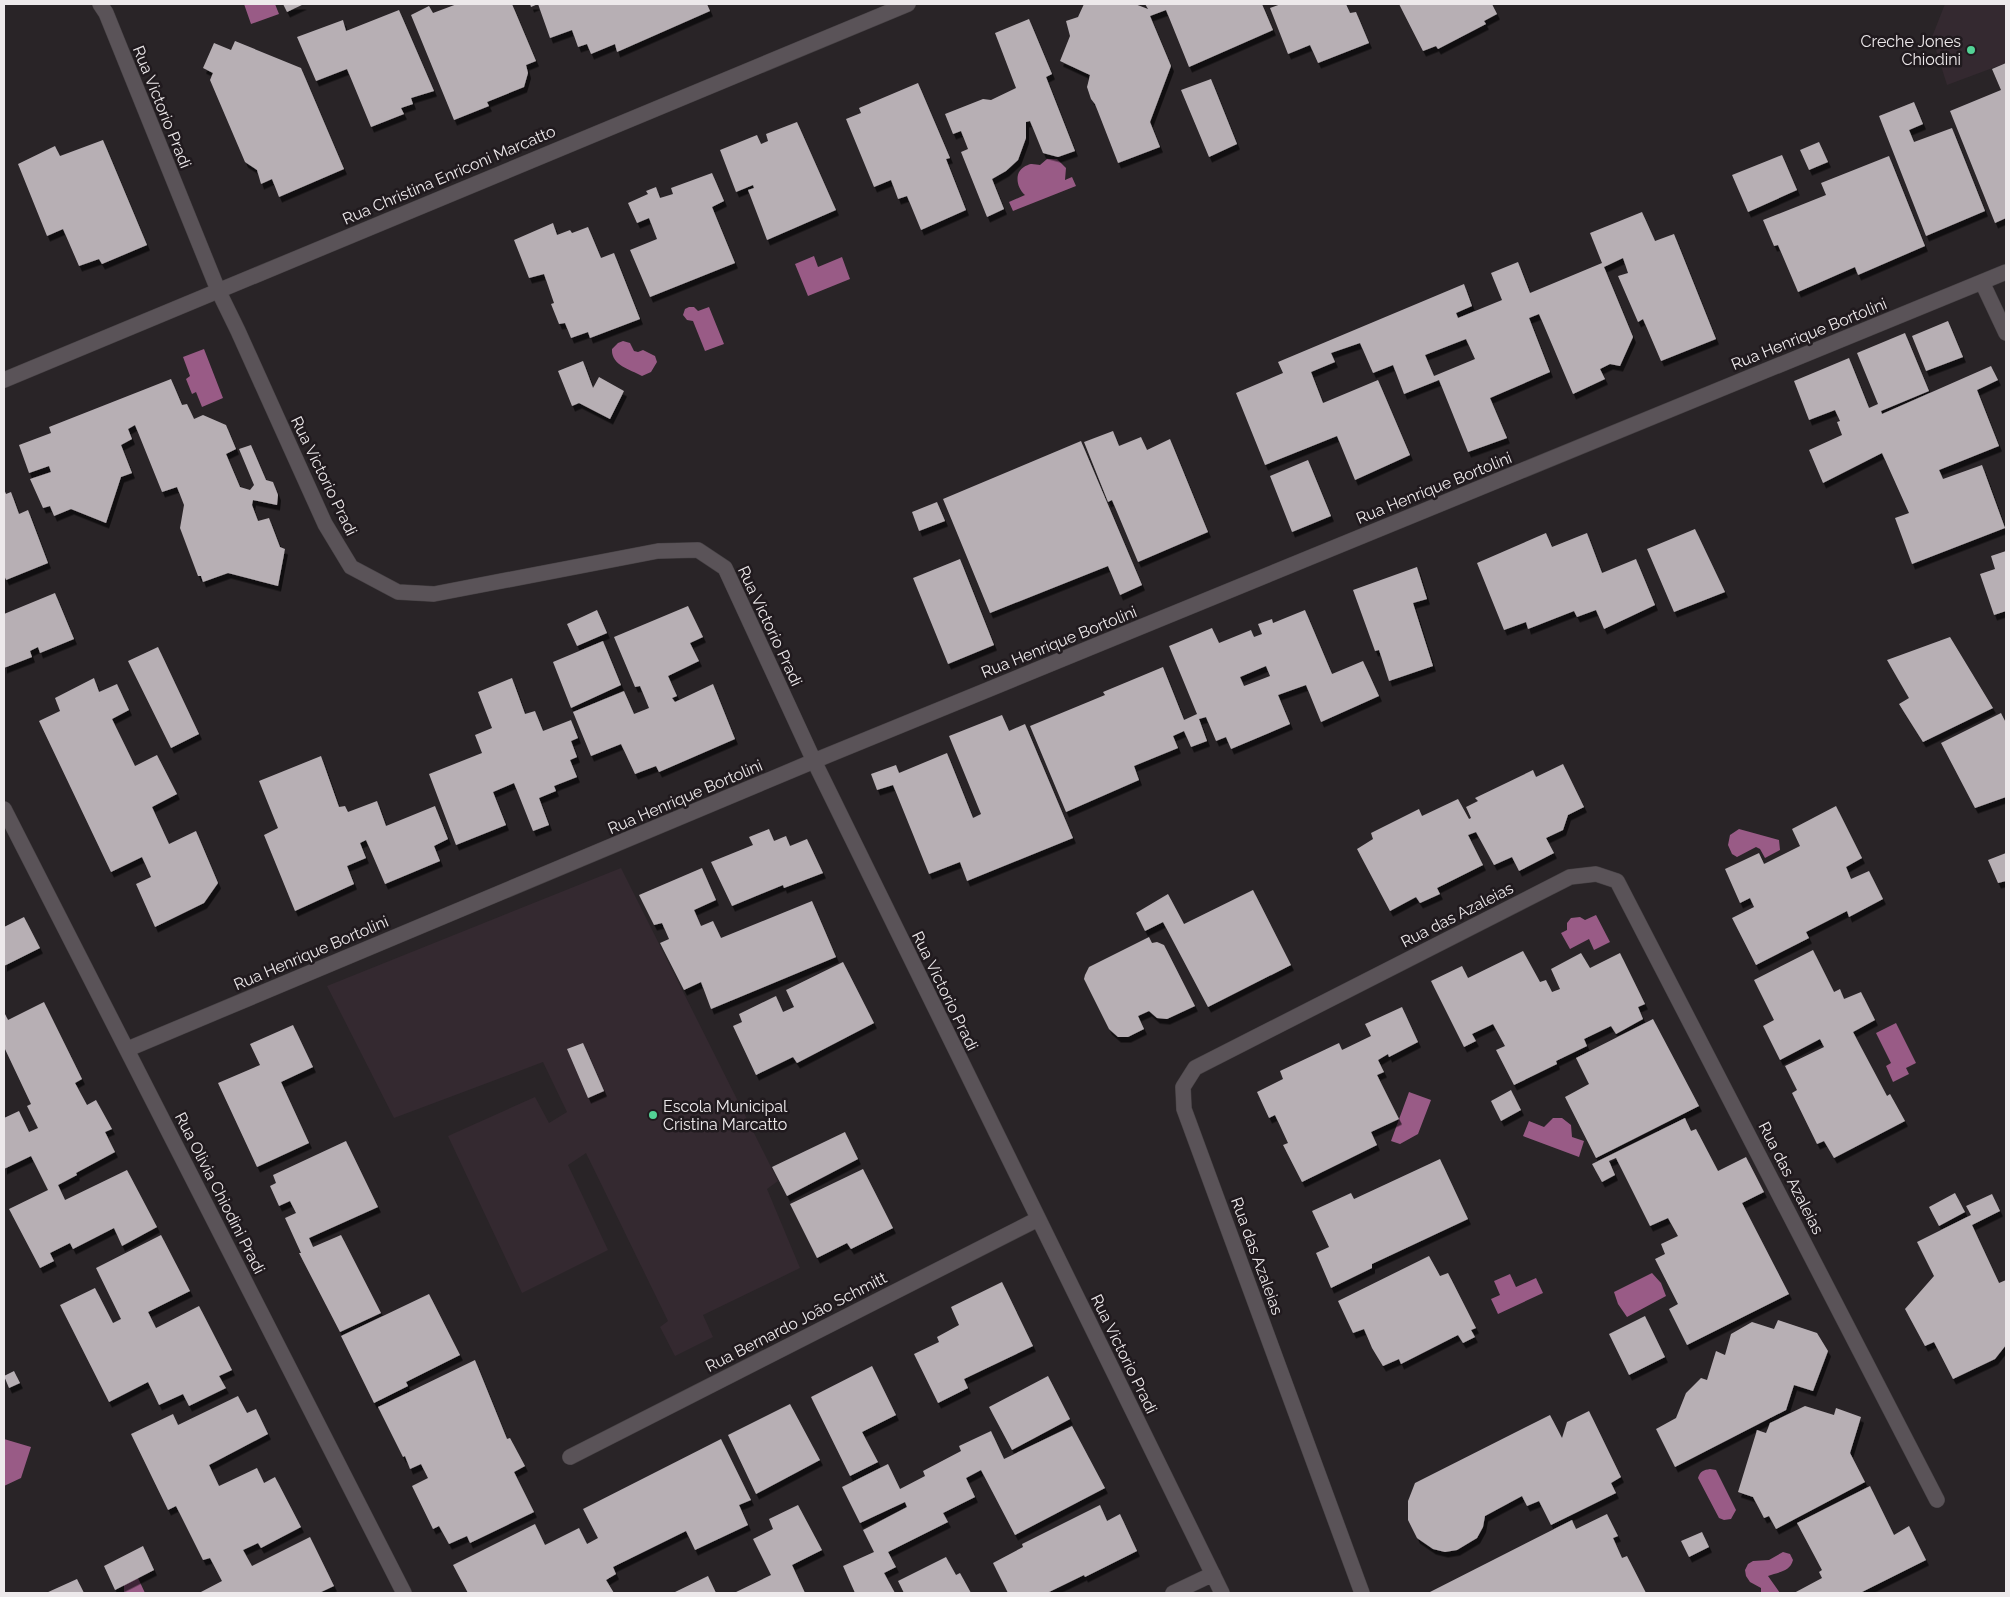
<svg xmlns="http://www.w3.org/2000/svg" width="2010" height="1597" viewBox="0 0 2010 1597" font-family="Raleway,sans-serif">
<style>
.built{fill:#342930}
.water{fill:#995b86}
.building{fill:#b7afb4;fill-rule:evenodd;filter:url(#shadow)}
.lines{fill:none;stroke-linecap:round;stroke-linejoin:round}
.minor-casing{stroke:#474245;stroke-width:16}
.minor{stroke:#5a5358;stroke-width:15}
.poi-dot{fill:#53d396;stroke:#201a1e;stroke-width:2}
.labels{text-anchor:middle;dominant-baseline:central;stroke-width:5;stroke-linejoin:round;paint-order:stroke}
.poi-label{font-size:16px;fill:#ede9eb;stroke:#201a1e;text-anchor:end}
.street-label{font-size:16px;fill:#ede9eb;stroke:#201a1e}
</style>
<defs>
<filter id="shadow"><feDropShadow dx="3" dy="5.5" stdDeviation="0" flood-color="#0009"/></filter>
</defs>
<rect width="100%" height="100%" fill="#292427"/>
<path class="built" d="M1945 4H2006V63L1947 85 1932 37Z
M621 868 778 1181 767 1189 800 1268 703 1315 713 1337 675 1356 660 1327 668 1321 586 1153 568 1165 608 1250 522 1293 448 1136 535 1097 549 1123 567 1112 543 1062 394 1118 327 986Z"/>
<path class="water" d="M244 4H275L279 14 251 24Z
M1047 159H1057L1066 168 1065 180 1072 177 1076 186 1013 211 1009 202 1025 195C1016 187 1013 170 1028 165 1031 163 1037 165 1040 165Z
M814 256 818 267 842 257 850 279 808 296 795 264Z
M689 307H694L698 311 709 307 724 344 705 351 693 321 687 320 683 315 685 309Z
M623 341 630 343 634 351 638 352 643 350 655 356 657 362 651 372 642 376C629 369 611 365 612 349L618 343Z
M204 349 223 398 202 407 196 392 192 394 186 379 190 376 183 357Z
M1739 829 1779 840 1780 850 1765 858 1760 849 1756 847 1737 857 1732 854 1728 845 1730 835Z
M1596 915 1610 942 1594 950 1589 939 1570 949 1561 933 1567 930V923L1571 918 1580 917 1585 920Z
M1896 1023 1916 1063 1906 1068 1909 1074 1893 1082 1886 1066 1891 1063 1876 1033Z
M1409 1092 1431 1100 1418 1134 1400 1144 1391 1141Z
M1553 1118H1562L1571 1125 1572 1137 1584 1141 1579 1157 1523 1136 1529 1121 1544 1127Z
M1652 1273 1661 1283 1666 1296 1627 1317 1618 1304 1614 1292Z
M1510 1274 1516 1287 1536 1278 1543 1293 1498 1314 1491 1299 1500 1295 1494 1281Z
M4 1439 31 1447 21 1478 4 1486Z
M1710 1469 1716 1470 1736 1510 1731 1519 1724 1520 1719 1518 1698 1478C1700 1471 1704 1470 1710 1469Z
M1783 1552 1790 1554 1793 1560C1790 1572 1778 1572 1768 1576L1780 1593H1761V1588L1750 1582 1746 1576 1745 1570 1748 1564 1753 1561 1769 1560Z
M138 1578 145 1593H124V1585Z"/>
<path class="building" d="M283 4H304L287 12Z
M457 4H512L536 61 526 65 528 73 524 87 487 102 489 106 454 120 411 15 429 6 433 13Z
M530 4H707L710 11 617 52 615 44 591 54 587 44 578 47 572 30 550 38 538 4 531 7Z
M1084 4H1135L1148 9 1145 4H1262L1273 30 1189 67 1166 10 1150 16 1171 66 1150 122 1160 147 1118 163 1095 104 1091 99 1087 87 1090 75 1060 61 1070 36 1066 21 1078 17Z
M1281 4H1346L1350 13 1356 12 1369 43 1318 63 1310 45 1288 54 1270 8Z
M1399 4H1492L1497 14 1484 21 1486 24 1438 49 1436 46 1423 51Z
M399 10 434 91 411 98 413 104 401 108 404 114 371 127 347 69 316 81 297 37 343 20 346 31Z
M1029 19 1052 74 1046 77 1075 151 1058 157 1043 153 1030 121 1026 122V138L1018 160 1006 171 992 179 1004 209 987 217 961 152 968 149 961 131 953 134 945 114 983 99 991 100 1016 88 995 33Z
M235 41 301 68 344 169 279 197 272 179 261 184 257 170 245 162 210 80 213 73 203 68 214 43 231 50Z
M2006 63V218L1995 223 1950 111 2001 90 1992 69Z
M1211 79 1237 144 1209 157 1181 90Z
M918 83 950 158 946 159 966 210 921 230 907 196 898 199 891 180 874 187 846 119 861 113 859 108Z
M1914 102 1923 124 1909 130 1914 142 1952 128 1985 211 1926 236 1879 116Z
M797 122 836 210 767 240 748 190 754 188 753 185 736 192 720 150 757 135 761 144 768 141 766 134Z
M103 140 147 245 102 264 99 259 79 266 63 229 47 236 18 164 55 146 60 156Z
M1819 142 1828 162 1809 170 1800 150Z
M1782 155 1797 190 1748 212 1732 175Z
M1889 156 1925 246 1858 275 1855 267 1798 292 1778 245 1774 246 1763 220 1826 195 1821 183Z
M712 173 724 201 712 207 735 263 650 297 630 250 657 239 649 218 637 223 628 203 648 194 646 191 656 187 660 198 673 194 671 188Z
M1642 212 1655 241 1674 234 1716 339 1661 361 1643 319 1638 322 1618 276 1628 273 1623 258 1604 267 1633 337 1620 366 1610 364 1600 369 1605 379 1573 394 1539 314 1529 318 1550 372 1490 398 1507 438 1468 452 1439 380 1404 394 1393 365 1373 373 1360 343 1331 353 1335 362 1311 372 1323 403 1378 380 1410 455 1355 480 1337 436 1265 465 1236 393 1283 373 1278 362 1464 284 1472 306 1456 313 1458 318 1502 300 1491 273 1518 262 1530 293 1602 263 1590 233ZM1466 339 1475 359 1434 376 1425 355Z
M553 223 557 235 570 230 572 233 588 227 601 258 614 253 640 319 590 338 588 332 571 338 565 323 559 324 551 304 554 303 544 274 529 278 514 240Z
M1948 321 1963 357 1926 371 1912 336Z
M1905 333 1929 391 1881 411 1882 414 1991 366 1998 380 1977 390 1999 446 1939 470 1943 479 1982 465 2005 528 1912 564 1895 518 1909 513 1882 453 1823 483 1809 450 1842 435 1837 422 1840 421 1835 410 1809 420 1794 381 1849 358 1869 408 1878 404 1857 353Z
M583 361 593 388 599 377 624 391 610 419 579 403 572 406 558 371Z
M171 379 182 405 187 404 194 419 203 415 226 425 236 449 226 454 240 487 250 490 254 485 239 449 251 445 266 480 273 482 278 495 277 505 253 500 252 505 258 521 269 518 280 547 285 549 278 586 228 573 203 582 201 576H198L180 528 184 505 177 487 162 492 135 425 128 429 132 439 121 445 132 473 121 477 106 523 71 509 54 516 50 506 43 508 30 479 51 472 49 466 29 473 19 445 51 433 49 427Z
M1113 431 1119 446 1141 437 1147 450 1170 439 1208 532 1138 562 1112 500 1108 502 1084 442Z
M1081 441 1142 585 1120 595 1108 566 990 613 943 499Z
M1308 460 1331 516 1292 532 1270 476Z
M4 489 6 494 11 492 19 514 28 510 48 563 6 580 4 575Z
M937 502 945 521 919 531 912 512Z
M1695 529 1725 592 1674 612 1647 549Z
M1546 533 1552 547 1587 533 1602 573 1636 559 1655 605 1604 629 1596 610 1577 617 1574 611 1528 629 1526 622 1504 630 1477 563Z
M2006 551V611L1994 615 1980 574 1995 569 1991 556Z
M960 559 994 645 948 664 913 578Z
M1417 567 1427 599 1413 603 1433 666 1389 681 1379 650 1375 651 1353 590Z
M55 593 74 639 40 653 38 647 30 651 32 657 4 668V614Z
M688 606 703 637 690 643 699 661 668 676 677 696 672 698 675 702 713 684 735 739 659 772 656 766 635 774 621 744 591 756 573 712 624 691 634 714 649 708 640 686 635 687 614 637Z
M597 610 607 633 577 646 567 624Z
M1305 610 1332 674 1363 661 1379 696 1321 722 1306 685 1278 695 1290 724 1231 749 1226 737 1216 741 1206 717 1199 719 1207 741 1191 747 1184 731 1173 736 1178 748 1134 766 1139 780 1066 812 1030 726 1105 695 1103 692 1163 667 1184 720 1197 714 1169 646 1212 628 1219 643 1251 630 1254 637 1262 634 1258 624 1272 619 1273 623ZM1266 666 1270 676 1244 686 1240 677Z
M1950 637 1993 708 1923 742 1899 704 1909 698 1887 660Z
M603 641 621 685 571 708 553 662Z
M158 647 199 734 171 748 128 661Z
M94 678 99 692 117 684 129 710 112 719 135 766 157 755 177 794 152 807 169 844 196 831 218 883 204 903 155 927 136 884 151 877 142 857 111 872 39 721 60 711 55 698Z
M512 678 525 714 535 711 543 731 571 720 578 738 571 741 577 757 570 760 577 777 554 786 556 791 539 798 549 825 533 831 514 783 493 792 506 825 456 845 429 774 482 753 475 735 492 728 478 692Z
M2001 713 2006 723V797L1975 808 1941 743Z
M1002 715 1009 731 1025 724 1073 838 967 881 960 862 929 874 893 785 877 790 871 774 896 765 899 773 947 753 973 818 981 814 949 736Z
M321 756 339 807 345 806 348 812 377 801 386 826 435 806 448 839 434 846 440 861 385 884 366 840 360 843 366 858 347 866 354 884 295 911 264 835 278 828 259 781Z
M1563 764 1584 807 1568 815 1563 830 1546 838 1554 853 1519 871 1512 857 1494 865 1476 832 1468 835 1483 865 1437 888 1440 894 1420 903 1416 897 1390 911 1357 849 1373 839 1371 833 1419 809 1422 816 1458 799 1469 819 1471 818 1466 807 1478 801 1475 798 1533 770 1536 777Z
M1836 806 1862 858 1846 867 1851 879 1869 871 1883 899 1849 917 1847 911 1806 932 1809 938 1756 965 1732 918 1754 907 1750 898 1740 903 1725 869 1759 853 1764 864 1800 846 1792 829Z
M769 829 774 841 786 836 790 846 807 839 823 873 784 888 783 885 732 906 711 862 753 845 749 837Z
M2006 853V881L1998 883 1988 860Z
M702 868 716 900 694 910 701 926 713 921 721 938 812 901 836 957 711 1009 701 982 684 990 660 943 669 939 662 923 654 925 639 895Z
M1253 890 1291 965 1208 1007 1163 922 1145 931 1136 913 1168 894 1184 924Z
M24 917 40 948 4 966V927Z
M1149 937 1152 943 1157 942 1164 945 1195 1006 1167 1019 1157 1018 1149 1011 1138 1016 1144 1029 1128 1037H1118L1109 1029 1084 979 1085 975 1089 967Z
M1813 950 1834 992 1840 989 1844 999 1861 992 1875 1020 1853 1032 1887 1096 1890 1094 1905 1121 1834 1158 1824 1141 1817 1144 1792 1093 1797 1090 1785 1066 1824 1047 1820 1039 1780 1060 1763 1026 1774 1020 1754 980Z
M1523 951 1540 982 1546 980 1552 992 1560 989 1551 969 1581 953 1590 968 1620 953 1645 1004 1638 1007 1643 1019 1616 1034 1611 1026 1584 1039 1587 1046 1556 1061 1557 1064 1514 1085 1496 1050 1505 1046 1493 1024 1472 1034 1476 1041 1464 1047 1431 981 1462 966 1468 978Z
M843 962 874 1023 797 1063 793 1057 756 1075 733 1026 742 1022 739 1014 776 996 783 1012 794 1007 786 990Z
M44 1002 82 1079 75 1083 87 1105 96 1100 112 1129 105 1132 115 1152 76 1173 77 1175 58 1185 65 1200 127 1170 157 1227 122 1246 114 1228 73 1249 70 1243 50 1253 54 1261 40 1268 9 1209 48 1190 31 1156 4 1169V1118L19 1111 29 1132 38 1128 27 1106 31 1104 4 1047V1012L8 1020Z
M1402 1007 1418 1042 1389 1057 1388 1054 1378 1060 1384 1072 1377 1075 1399 1119 1371 1132 1377 1145 1302 1182 1283 1145 1288 1143 1275 1115 1269 1118 1257 1092 1283 1079 1280 1071 1339 1043 1342 1050 1371 1036 1365 1024Z
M1653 1019 1699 1106 1596 1158 1565 1097 1589 1084 1576 1058Z
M293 1025 313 1067 281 1082 309 1143 257 1167 218 1083 260 1065 250 1044Z
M583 1043 604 1091 588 1098 567 1049Z
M1511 1090 1521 1110 1501 1121 1491 1101Z
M1685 1118 1691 1131 1696 1129 1718 1171 1746 1157 1764 1192 1742 1203 1789 1294 1687 1345 1669 1309 1678 1304 1655 1259 1665 1254 1661 1244 1678 1236 1668 1218 1650 1226 1616 1158 1609 1161 1615 1175 1602 1182 1592 1164Z
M845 1132 858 1159 787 1196 772 1167Z
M346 1141 378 1207 309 1238 313 1247 341 1235 381 1313 340 1332 299 1253H301L285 1218 296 1213 290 1201 279 1206 270 1186 276 1183 273 1175Z
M1440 1159 1468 1219 1372 1264V1268L1331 1288 1316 1253 1329 1247 1312 1211 1351 1193 1354 1199Z
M863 1169 893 1228 851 1249 847 1243 817 1258 790 1204Z
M1955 1193 1965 1212 1939 1226 1929 1207Z
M1992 1194 2000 1211 1972 1225 1999 1283 2006 1280V1345L1995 1359 1953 1379 1934 1342 1925 1346 1905 1309 1934 1276 1917 1242 1971 1215 1966 1206Z
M161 1235 190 1291 148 1312 156 1328 199 1306 232 1370 219 1376 226 1388 189 1406 183 1394 159 1405 148 1382 109 1402 60 1305 95 1288 113 1323 121 1319 96 1268Z
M1429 1256 1440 1276 1448 1273 1476 1328 1471 1330 1475 1337 1463 1343 1458 1335 1401 1364 1399 1359 1383 1366 1372 1348 1364 1329 1353 1333 1338 1301Z
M1002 1282 1033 1346 964 1379 968 1388 938 1403 914 1354 939 1342 937 1337 959 1325 951 1307Z
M429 1294 460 1355 406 1382 408 1386 374 1403 341 1336Z
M1645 1316 1665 1357 1629 1375 1609 1334Z
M1778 1320 1817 1333 1828 1351 1813 1391 1794 1385 1786 1410 1675 1467 1656 1429 1676 1418 1686 1393 1701 1378 1707 1380 1716 1351 1725 1355 1731 1334 1752 1322 1774 1329Z
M475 1360 507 1439 510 1438 525 1466 514 1472 534 1512 470 1543 467 1536 449 1544 439 1526 433 1529 412 1486 428 1478 421 1464 410 1469 405 1456 403 1457 378 1407Z
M872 1366 896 1415 862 1432 878 1462 850 1476 811 1397Z
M14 1371 20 1383 9 1388 4 1376Z
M1048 1376 1070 1419 1012 1450 989 1407Z
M238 1396 247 1413 256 1409 268 1434 209 1465 219 1486 257 1468 264 1483 275 1477 301 1527 261 1548 258 1543 243 1550 252 1566 310 1537 334 1586 319 1593H199L222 1581 210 1558 203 1560 176 1506 168 1510 131 1434 173 1414 178 1425Z
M790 1404 820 1460 756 1494 728 1435Z
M1805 1406 1834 1415 1836 1408 1861 1417 1850 1453 1865 1482 1776 1529 1769 1516 1764 1518 1753 1497 1738 1492 1757 1430 1766 1433 1770 1423Z
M1589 1411 1621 1477 1611 1483 1616 1493 1551 1525 1539 1501 1527 1506 1522 1496 1485 1516 1483 1527 1477 1538 1457 1550 1445 1552 1433 1549 1417 1538 1408 1520V1501L1415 1483 1550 1415 1562 1438 1567 1422Z
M1072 1426 1105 1488 1015 1535 981 1470 966 1478 975 1497 943 1513 948 1522 888 1552 896 1567 884 1573 895 1593H855L843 1566 874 1552 863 1530 907 1507 905 1502 860 1523 842 1487 888 1464 900 1489 925 1476 923 1471 961 1451 959 1446 991 1431 1004 1459Z
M721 1439 751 1500 739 1505 748 1525 695 1550 686 1531 613 1567 616 1574 606 1580 614 1593H468L453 1565 535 1524 545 1545 579 1528 587 1544 598 1538 583 1509Z
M1870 1486 1894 1535 1909 1526 1926 1560 1860 1593H1794L1822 1578 1819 1572 1822 1570 1797 1523Z
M798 1505 822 1550 792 1565 805 1593H734L771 1575 753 1539 773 1529 769 1519Z
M1100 1505 1107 1521 1120 1514 1137 1551 1085 1577 1084 1575 1047 1593H1008L993 1563 1023 1547 1022 1544Z
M1607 1514 1618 1536 1613 1538 1622 1558 1627 1556 1646 1593H1428L1572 1520 1576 1529Z
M1702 1532 1709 1547 1689 1557 1681 1541Z
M143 1546 154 1570 115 1590 104 1566Z
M946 1557 956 1575 960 1573 971 1593H904L898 1581Z
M708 1576 716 1593H673Z
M77 1579 84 1593H46Z"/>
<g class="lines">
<g class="minor-casing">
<path id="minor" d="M100 4 106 13 218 290 238 331 325 524 351 567 398 592 434 594 658 551 698 550 725 568 814 761 1222 1593
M1982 282 2006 333
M4 380 908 4
M4 809 404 1593
M128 1049 814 761 2006 272
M570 1457 1038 1219
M1173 1593 1213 1574
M1362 1593 1184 1109 1183 1087 1195 1068 1570 877 1596 874 1617 881 1937 1500"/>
</g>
<use href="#minor" class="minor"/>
</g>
<g class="poi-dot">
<circle cx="1971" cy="50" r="5"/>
<circle cx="653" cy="1115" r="5"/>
</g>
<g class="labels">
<g class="poi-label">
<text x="1961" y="41">Creche Jones<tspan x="1961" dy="18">Chiodini</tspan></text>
<text x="663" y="1106" text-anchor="start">Escola Municipal<tspan x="663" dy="18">Cristina Marcatto</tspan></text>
</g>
<g class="street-label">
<text transform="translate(162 107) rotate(68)">Rua Victorio Pradi</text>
<text transform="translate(449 175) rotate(-23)">Rua Christina Enriconi Marcatto</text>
<text transform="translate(1809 334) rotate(-22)">Rua Henrique Bortolini</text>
<text transform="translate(324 476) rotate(64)">Rua Victorio Pradi</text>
<text transform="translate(1434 488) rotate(-22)">Rua Henrique Bortolini</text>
<text transform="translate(770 626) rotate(65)">Rua Victorio Pradi</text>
<text transform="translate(1059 642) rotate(-22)">Rua Henrique Bortolini</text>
<text transform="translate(685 797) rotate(-23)">Rua Henrique Bortolini</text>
<text transform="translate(1457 915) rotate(-27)">Rua das Azaleias</text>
<text transform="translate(311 953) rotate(-23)">Rua Henrique Bortolini</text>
<text transform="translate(945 991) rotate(64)">Rua Victorio Pradi</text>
<text transform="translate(1791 1178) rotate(63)">Rua das Azaleias</text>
<text transform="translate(220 1193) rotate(63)">Rua Olivia Chiodini Pradi</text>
<text transform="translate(1257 1256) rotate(70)">Rua das Azaleias</text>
<text transform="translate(796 1322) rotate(-27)">Rua Bernardo João Schmitt</text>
<text transform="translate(1124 1354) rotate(64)">Rua Victorio Pradi</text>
</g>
</g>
<rect width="2010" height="1597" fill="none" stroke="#ede9eb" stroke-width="10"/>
</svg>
